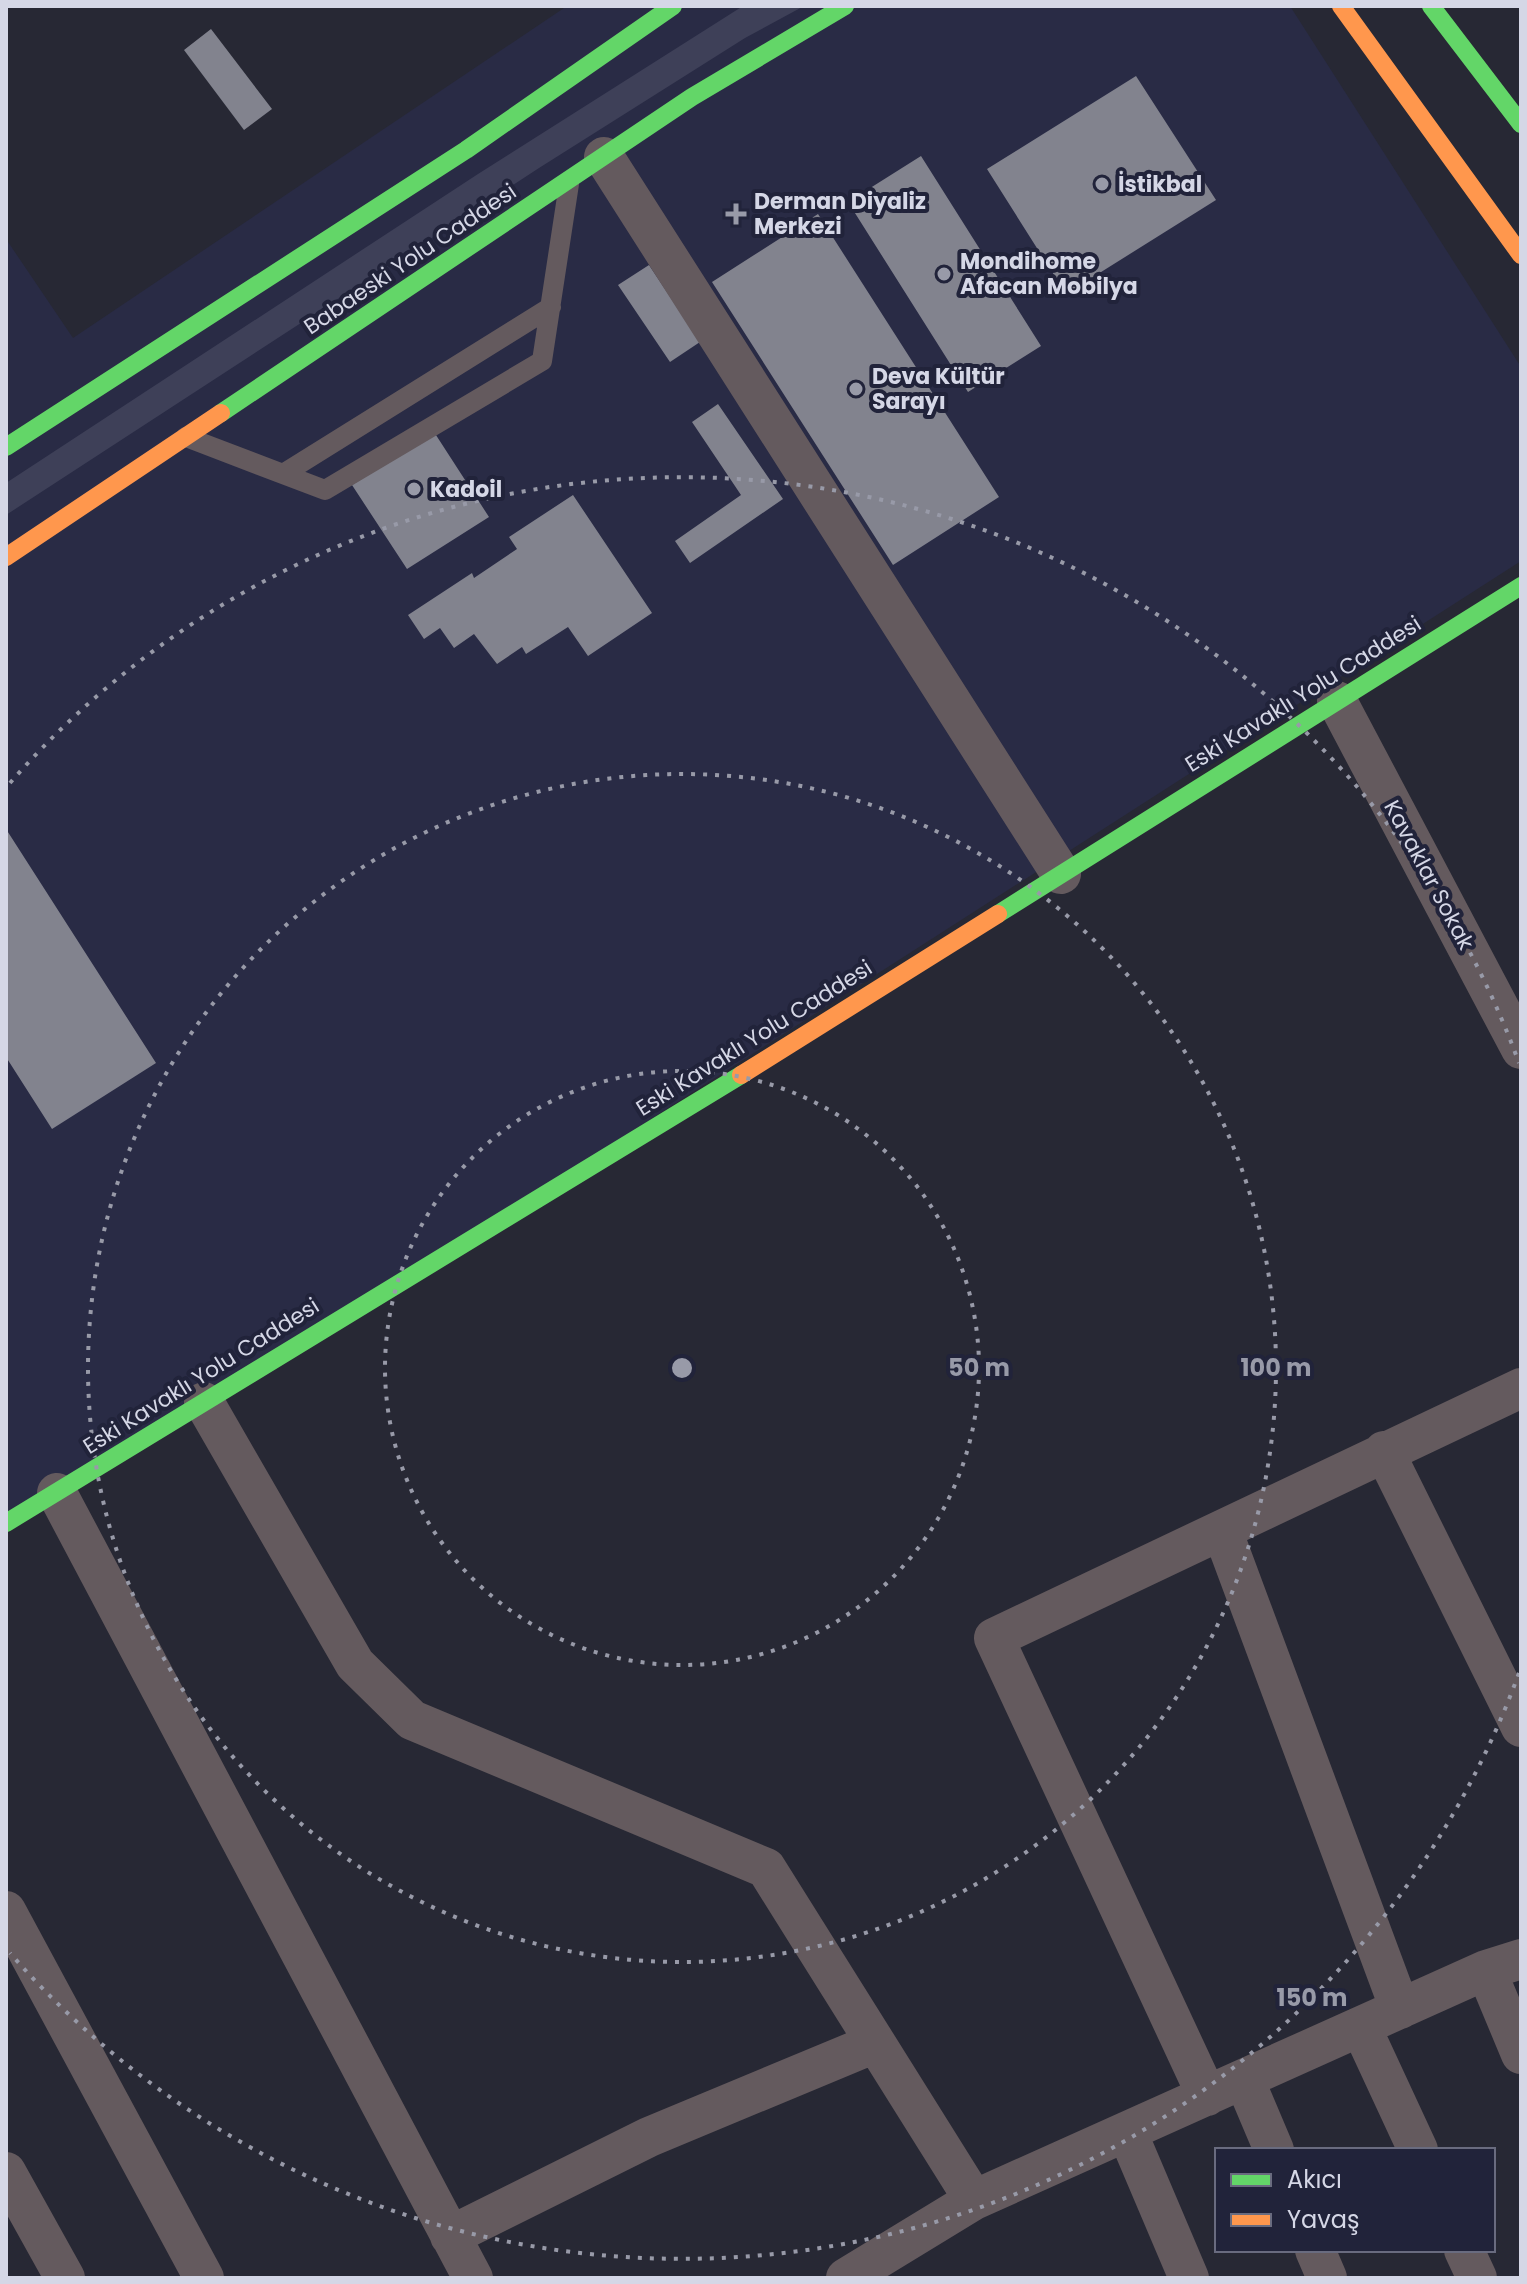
<svg xmlns="http://www.w3.org/2000/svg" width="1527" height="2284" viewBox="0 0 1527 2284" font-family="Poppins,sans-serif">
<style>
.built{fill:#292b45}
.green{fill:#3e4058}
.building{fill:#82838e}
.lines{fill:none;stroke-linecap:round;stroke-linejoin:round}
.lane{stroke:#645a5e;stroke-width:20}
.street{stroke:#645a5e;stroke-width:40}
.fast{stroke:#63d668;stroke-width:18}
.slow{stroke:#ff974d;stroke-width:18}
.ring{fill:none;stroke:#989aa8;stroke-width:4;stroke-dasharray:4 8}
.poi-dot{fill:#989aa8;stroke:#21233a;stroke-width:3}
.labels{text-anchor:middle;dominant-baseline:central;stroke-width:8;stroke-linejoin:round;paint-order:stroke}
.poi-label{font-size:22px;font-weight:bold;fill:#d5d7e6;stroke:#21233a;text-anchor:start}
.street-label{font-size:22px;fill:#d5d7e6;stroke:#21233a}
.centre{fill:#989aa8;stroke:#21233a;stroke-width:4}
.ring-label{font-size:24px;text-anchor:middle;font-weight:bold;fill:#989aa8;stroke:#21233a;stroke-width:8;stroke-linejoin:round;paint-order:stroke}
</style>
<rect width="100%" height="100%" fill="#272834"/>
<path class="built" d="M567 6H1290L1521 367V561L336 1321 6 1520V239L73 338Z"/>
<path class="green" d="M743 6H804L745 38 539 168 6 515V483L478 174Z"/>
<path class="building" d="M211 29 272 109 244 130 184 50Z
M1136 76 1216 200 1066 294 987 169Z
M921 156 1041 346 968 392 848 202Z
M818 214 999 497 893 565 712 282Z
M649 265 700 342 670 362 618 285Z
M718 404 783 499 690 563 675 541 741 495 692 422Z
M434 432 489 517 407 569 352 485Z
M573 495 652 613 588 656 568 627 526 654 522 647 497 664 474 634 454 648 440 628 424 639 408 615 472 573 474 578 517 549 509 537Z
M6 829 156 1063 52 1129 6 1057Z"/>
<g class="lines">
<path class="lane" d="M186 437 325 490 542 361 569 184
M283 474 551 307"/>
<path class="street" d="M604 157 1061 874
M1337 701 1521 1049
M204 1402 355 1664 412 1720 766 1868 974 2200
M1384 1451 1521 1727
M57 1493 473 2278
M1222 1530 1400 2009
M6 1911 204 2278
M1486 1970 1521 2054
M1361 2027 1418 2150
M1244 2079 1274 2150
M1207 2096 994 1638 1521 1388
M1127 2132 1189 2278
M6 2172 65 2278
M450 2236 649 2137 875 2043
M1315 2250 1327 2278
M1464 2250 1477 2278
M846 2278 974 2200 1486 1970 1521 1959"/>
<path class="fast" d="M1431 6 1521 124
M221 413 692 97 845 6
M6 447 466 150 673 6
M998 914 1521 586
M6 1523 741 1075"/>
<path class="slow" d="M1341 6 1521 255
M6 557 221 413
M741 1075 998 914"/>
</g>
<g class="ring">
<circle cx="682" cy="1368" r="297"/>
<circle cx="682" cy="1368" r="594"/>
<path d="M1519 1673A891 891 0 0 1 10 1953M10 783A891 891 0 0 1 1519 1063"/>
</g>
<g class="poi-dot">
<circle cx="1102" cy="184" r="8"/>
<path d="M732 202h8v8h8v8h-8v8h-8v-8h-8v-8h8z"/>
<circle cx="944" cy="274" r="8"/>
<circle cx="856" cy="389" r="8"/>
<circle cx="414" cy="489" r="8"/>
</g>
<g class="labels">
<g class="poi-label">
<text x="1118" y="184">İstikbal</text>
<text x="754" y="201">Derman Diyaliz<tspan x="754" dy="25">Merkezi</tspan></text>
<text x="960" y="261">Mondihome<tspan x="960" dy="25">Afacan Mobilya</tspan></text>
<text x="872" y="376">Deva Kültür<tspan x="872" dy="25">Sarayı</tspan></text>
<text x="430" y="489">Kadoil</text>
</g>
<g class="street-label">
<text transform="translate(410 259) rotate(-34)">Babaeski Yolu Caddesi</text>
<text transform="translate(1303 694) rotate(-32)">Eski Kavaklı Yolu Caddesi</text>
<text transform="translate(1429 875) rotate(62)">Kavaklar Sokak</text>
<text transform="translate(754 1038) rotate(-32)">Eski Kavaklı Yolu Caddesi</text>
<text transform="translate(201 1376) rotate(-32)">Eski Kavaklı Yolu Caddesi</text>
</g>
</g>
<circle cx="682" cy="1368" r="12" class="centre"/>
<g class="ring-label">
<text x="979" y="1376">50 m</text>
<text x="1276" y="1376">100 m</text>
<text x="1312" y="2006">150 m</text>
</g>
<rect width="1527" height="2284" fill="none" stroke="#d5d7e6" stroke-width="16"/>
<rect x="1215" y="2148" width="280" height="104" fill="#21233a" stroke="#696b7f" stroke-width="2"/>
<rect x="1231" y="2174" width="40" height="12" fill="#63d668" stroke="#696b7f" stroke-width="2"/>
<text x="1287" y="2188" font-size="24" fill="#d5d7e6">Akıcı</text>
<rect x="1231" y="2214" width="40" height="12" fill="#ff974d" stroke="#696b7f" stroke-width="2"/>
<text x="1287" y="2228" font-size="24" fill="#d5d7e6">Yavaş</text>
</svg>
